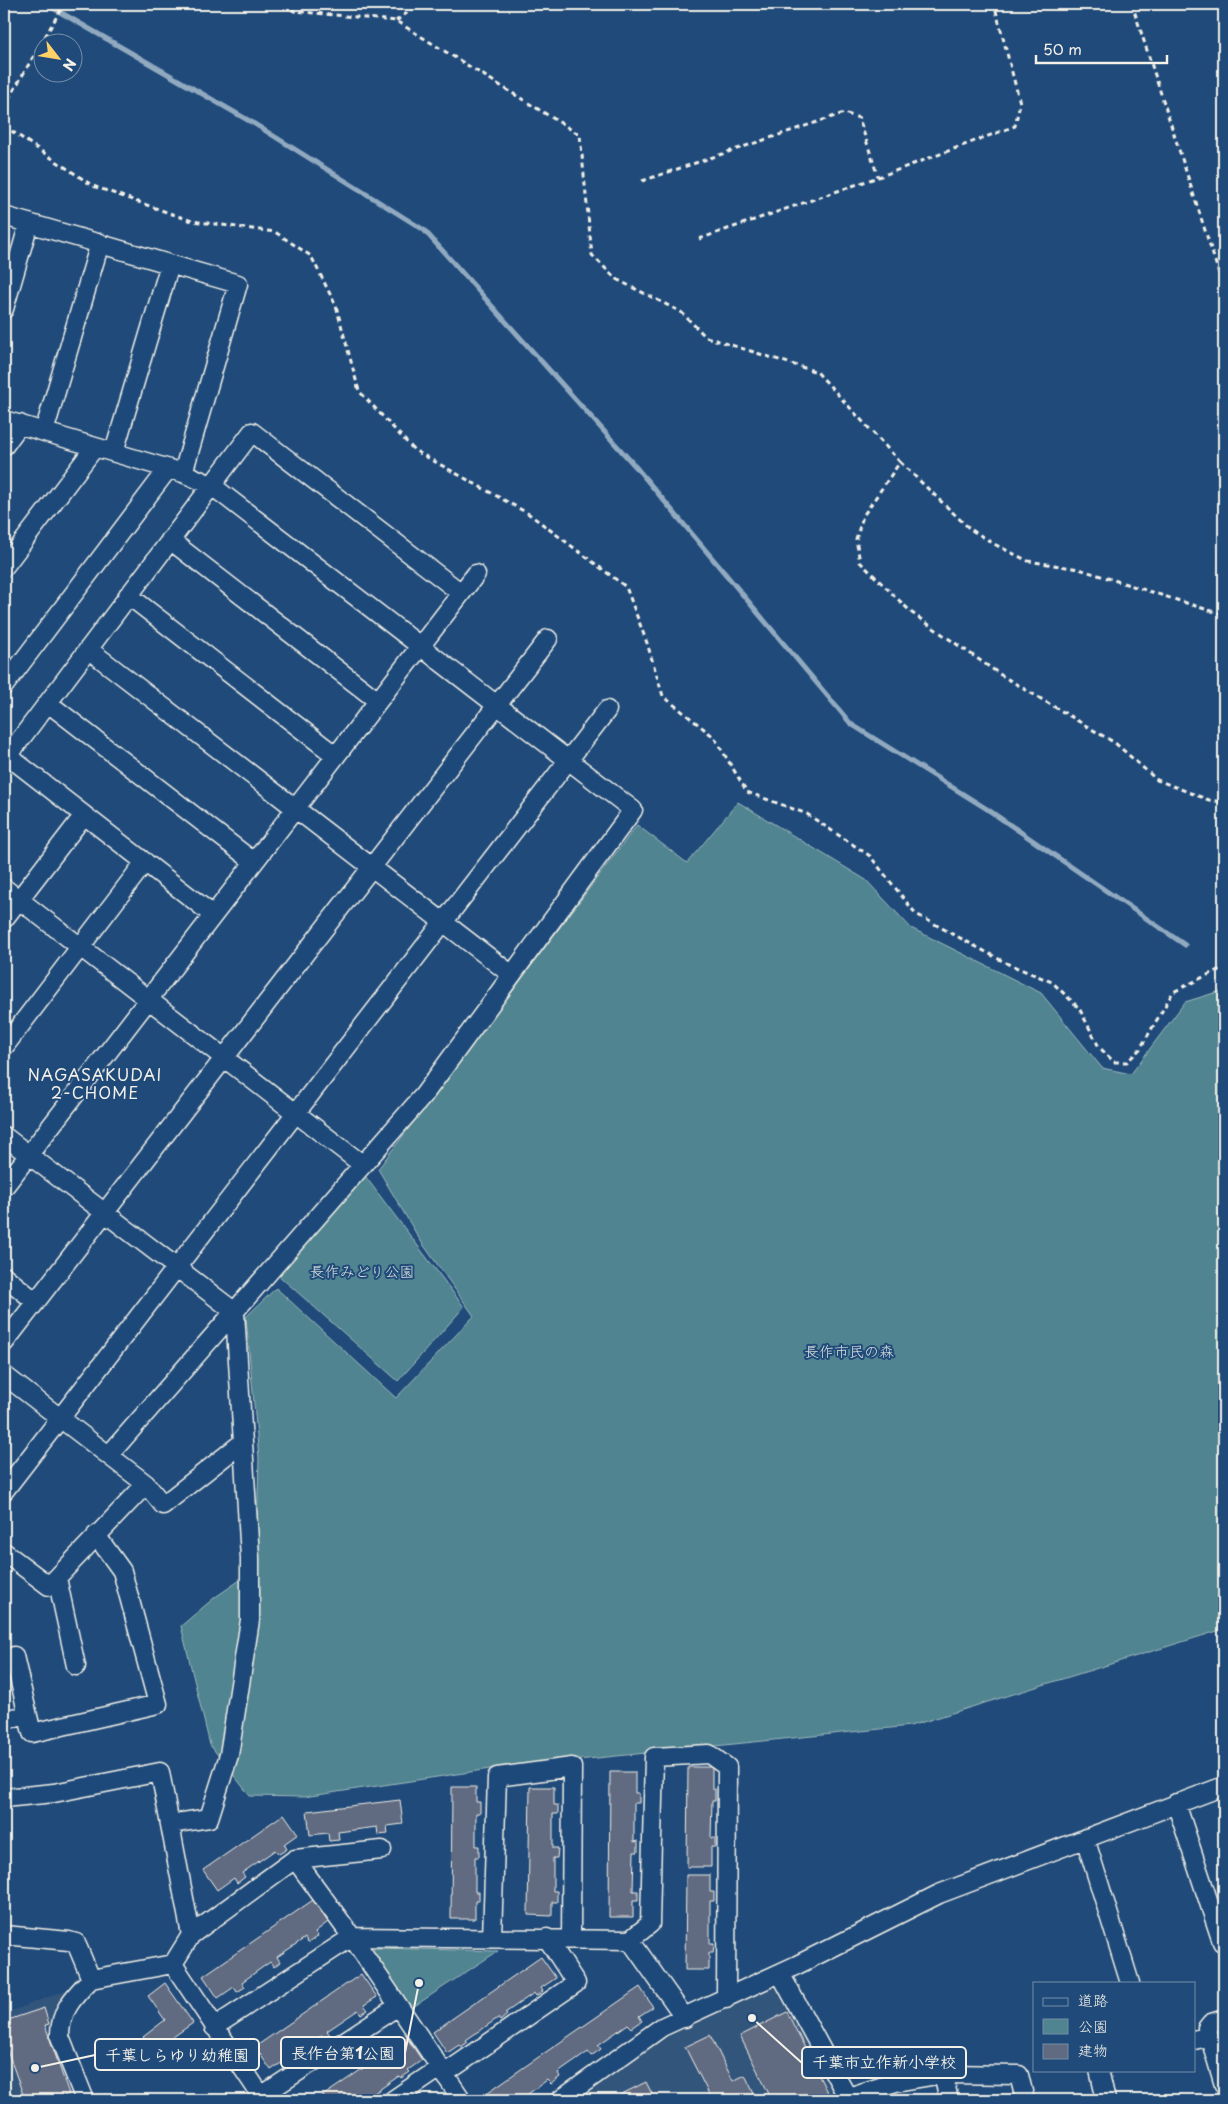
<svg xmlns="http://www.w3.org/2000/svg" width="1228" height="2104" viewBox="0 0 1228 2104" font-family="'Playpen Sans','Klee One',sans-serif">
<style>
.built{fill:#32547c}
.green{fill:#508490;stroke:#a2babc}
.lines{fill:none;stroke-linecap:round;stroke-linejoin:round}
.stream{stroke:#92aac0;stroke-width:5}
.building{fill:#606b81;stroke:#f4f1e8}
.minor-casing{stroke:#f4f1e8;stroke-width:21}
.path{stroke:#f4f1e8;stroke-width:3;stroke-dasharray:5 4;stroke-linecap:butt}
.minor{stroke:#1f4a7a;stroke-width:18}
.labels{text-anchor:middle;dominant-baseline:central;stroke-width:4;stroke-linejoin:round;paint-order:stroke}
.park-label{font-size:15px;fill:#dbe1db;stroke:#1f4a7a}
.neighbourhood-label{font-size:16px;letter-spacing:1px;fill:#f4f1e8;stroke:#1f4a7a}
.leader{fill:none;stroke:#f4f1e8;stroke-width:2}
.callout-dot{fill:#f4f1e8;stroke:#1f4a7a;stroke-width:2}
.callout{fill:#1f4a7a;stroke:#f4f1e8;stroke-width:2}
.callout-label{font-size:16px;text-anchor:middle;font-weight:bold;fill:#f4f1e8}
</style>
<rect width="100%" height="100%" fill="#1f4a7a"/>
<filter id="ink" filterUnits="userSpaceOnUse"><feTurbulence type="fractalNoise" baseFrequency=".02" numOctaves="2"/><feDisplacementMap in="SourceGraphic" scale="10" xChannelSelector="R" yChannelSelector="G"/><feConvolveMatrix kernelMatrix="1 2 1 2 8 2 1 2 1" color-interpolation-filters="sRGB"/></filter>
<g filter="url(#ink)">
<path class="built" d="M774 1983 785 1989 840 2100H576L645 2048Z
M76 1986 60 2008 77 2098 72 2100H4V2014Z"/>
<path class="green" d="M738 802 866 880 911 928 1041 993 1102 1068 1131 1074 1185 1002 1224 990V1629L910 1726 490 1769 304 1797 250 1796 210 1745 181 1626 214 1598 256 1569 259 1458 246 1317 276 1288 396 1398 474 1316 420 1240 378 1169 637 825 687 863Z
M365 1176 464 1307 398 1381 278 1275Z
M375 1948 498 1951 407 2011 370 1954Z"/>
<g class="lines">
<path class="stream" d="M46 4 253 123 424 230 635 466 851 724 987 809 1185 945"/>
</g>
<path class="building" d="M688 1767H712V1789H715V1801H712L711 1838H715V1847H711V1867H687Z
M610 1772H635V1793H639V1803H634V1842L638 1841V1852H634L633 1891H638V1900H633V1917H609Z
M452 1787H476V1802H480V1813H476V1846H479V1857H475V1892H479V1901H475V1919H451Z
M530 1787H554V1805H558V1814H553V1848H558L557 1858H553V1891H557V1902H552V1916L528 1915Z
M400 1800 403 1824 387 1826 388 1834 378 1835 377 1827 338 1832 339 1840 329 1841 328 1833 310 1835 307 1811Z
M284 1814 298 1834 284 1844 287 1849 279 1854 275 1850 242 1873 245 1877 237 1883 234 1878 217 1890 203 1870Z
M686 1875H710V1892H714V1901H710V1944H714L713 1953H709V1970H685Z
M313 1900 328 1922 315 1932 318 1936 308 1943 305 1938 277 1957 280 1962 274 1967 270 1962 242 1982 245 1987 237 1992 234 1987 218 1998 203 1976Z
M541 1957 556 1978 541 1988 543 1991 536 1996 534 1993 505 2013 507 2015 500 2021 498 2018 466 2040 468 2042 461 2047 459 2045 447 2053 433 2032Z
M361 1974 377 1997 364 2005 368 2010 361 2014 358 2010 327 2031 331 2036 325 2039 322 2035 292 2056 295 2060 289 2064 286 2060 271 2070 255 2047Z
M165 1983 193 2023 153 2051 143 2037 165 2020 148 1996Z
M640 1987 653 2007 639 2016 642 2021 632 2028 628 2024 598 2045 601 2049 591 2056 588 2052 558 2073 560 2077 551 2084 547 2080 520 2100H479L478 2099Z
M44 2008 49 2024 45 2025 69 2094 52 2100H25L4 2041V2036L9 2034 5 2021Z
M787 2012 831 2100H772L740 2036Z
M710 2035 733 2081 745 2075 757 2100H712L685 2047Z
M407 2038 422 2060 408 2070 410 2072 401 2078 399 2076 373 2094 375 2096 369 2100H317Z
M646 2082 655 2100H610Z"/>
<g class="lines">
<g class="minor-casing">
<path id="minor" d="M4 216 238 284 183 473
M4 309 29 223
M4 420 183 473 211 485 633 810 423 1096 109 1455
M44 432 100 243
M4 446 20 424
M114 452 170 264
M170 540 378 701
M4 567 95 447
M128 595 336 756
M88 649 512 975
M4 686 168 469
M48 703 254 862
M4 747 8 756 213 915
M4 761 252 432 461 593
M4 888 363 1165
M4 919 84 815
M4 1047 145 862
M4 1136 235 1312 250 1558V1620L229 1755 209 1818 170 1824
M4 1187 476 574
M4 1276 36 1302
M4 1343 548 639
M4 1375 146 1484 163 1505 243 1442
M4 1491 607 710
M4 1552 49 1586 146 1484
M57 1578 76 1666
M14 1656 28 1716
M4 1719 28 1716 32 1733 158 1704 122 1571 96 1535
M4 1798 54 1793 160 1772 191 1935 173 1964 264 2100
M1176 1803 1222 1942
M1085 1838 1130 1983
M295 1859 352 1937 462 2100
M4 1935 69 1941 76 1943 91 1979 173 1964
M191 1935 295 1859 382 1850
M492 1938 497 1777 572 1767 571 1939
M630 1940 650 1924 654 1757 709 1754 727 1767 726 1999
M780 1973 849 2100
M1224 2019 1211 2023 1207 2028 1224 2085
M214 2027 352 1937 630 1940 685 2018
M1194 2040 1209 2036
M1099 2070 1106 2100
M444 2074 576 1983 547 1938
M943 2074 949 2100
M261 2096 398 2006
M848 2097 896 2082 943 2074 1019 2075 1025 2100
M85 2100 60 2037C59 2012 74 1996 91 1979
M393 2100 440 2068
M560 2100 662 2027 797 1965 939 1894 1224 1786"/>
</g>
<path class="path" d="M284 4 294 11 396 21 580 135 592 255 616 279 681 312 706 337 817 372 900 462 863 516 856 539 860 562 912 613 1001 675 1115 743 1157 780 1209 800 1224 802
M1132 4 1224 289
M396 21 419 4
M4 107 64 4
M4 126 93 186 192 221 275 232 311 256 336 306 359 391 414 450 529 514 626 587 647 643 663 696 714 737 747 792 807 814 870 856 916 914 1008 964 1052 982 1079 1008 1099 1047 1114 1062H1127L1140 1049 1173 992 1224 967
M642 181 844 113 859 118 878 177
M699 239 884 175 1015 126 1020 103 995 7 997 4
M900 462 970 529 996 545 1028 561 1079 569 1224 615"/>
<use href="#minor" class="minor"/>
</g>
</g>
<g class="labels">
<g class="park-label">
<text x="362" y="1270">長作みどり公園</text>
<text x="849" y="1350">長作市民の森</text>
</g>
<g class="neighbourhood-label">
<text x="95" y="1074">NAGASAKUDAI<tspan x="95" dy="18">2-CHOME</tspan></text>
</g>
</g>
<path class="leader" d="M419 1983L405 2053M35 2068L95 2055M752 2018L802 2063"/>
<g class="callout-dot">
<circle cx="419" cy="1983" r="5"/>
<circle cx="35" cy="2068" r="5"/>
<circle cx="752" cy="2018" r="5"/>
</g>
<g class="callout">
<rect x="281" y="2037" width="124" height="31" rx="5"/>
<rect x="95" y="2039" width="164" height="31" rx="5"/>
<rect x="802" y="2047" width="164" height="31" rx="5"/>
</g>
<g class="callout-label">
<text x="343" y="2059">長作台第1公園</text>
<text x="177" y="2061">千葉しらゆり幼稚園</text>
<text x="884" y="2068">千葉市立作新小学校</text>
</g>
<rect width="1228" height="2104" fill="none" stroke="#1f4a7a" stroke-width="20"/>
<rect x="10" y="10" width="1208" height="2084" fill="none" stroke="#f4f1e8" stroke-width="2" filter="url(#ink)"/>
<rect x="1033" y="1982" width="162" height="90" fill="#1f4a7a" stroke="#748da6"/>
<rect x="1043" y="1998" width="25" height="8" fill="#1f4a7a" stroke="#748da6"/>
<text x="1078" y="2006" font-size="15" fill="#f4f1e8">道路</text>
<rect x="1043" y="2019" width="25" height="15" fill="#508490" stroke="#748da6"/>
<text x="1078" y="2032" font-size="15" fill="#f4f1e8">公園</text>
<rect x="1043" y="2044" width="25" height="15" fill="#606b81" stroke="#748da6"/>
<text x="1078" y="2056" font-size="15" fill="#f4f1e8">建物</text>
<g transform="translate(58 58) rotate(121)"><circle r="24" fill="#1f4a7a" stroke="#748da6"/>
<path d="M0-4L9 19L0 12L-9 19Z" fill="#ffd166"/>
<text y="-8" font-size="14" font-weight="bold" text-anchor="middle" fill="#f4f1e8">N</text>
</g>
<path d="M1036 55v8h131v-8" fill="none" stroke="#f4f1e8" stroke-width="2.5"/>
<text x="1043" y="55" font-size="15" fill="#f4f1e8" stroke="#1f4a7a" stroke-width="4" paint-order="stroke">50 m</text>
</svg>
